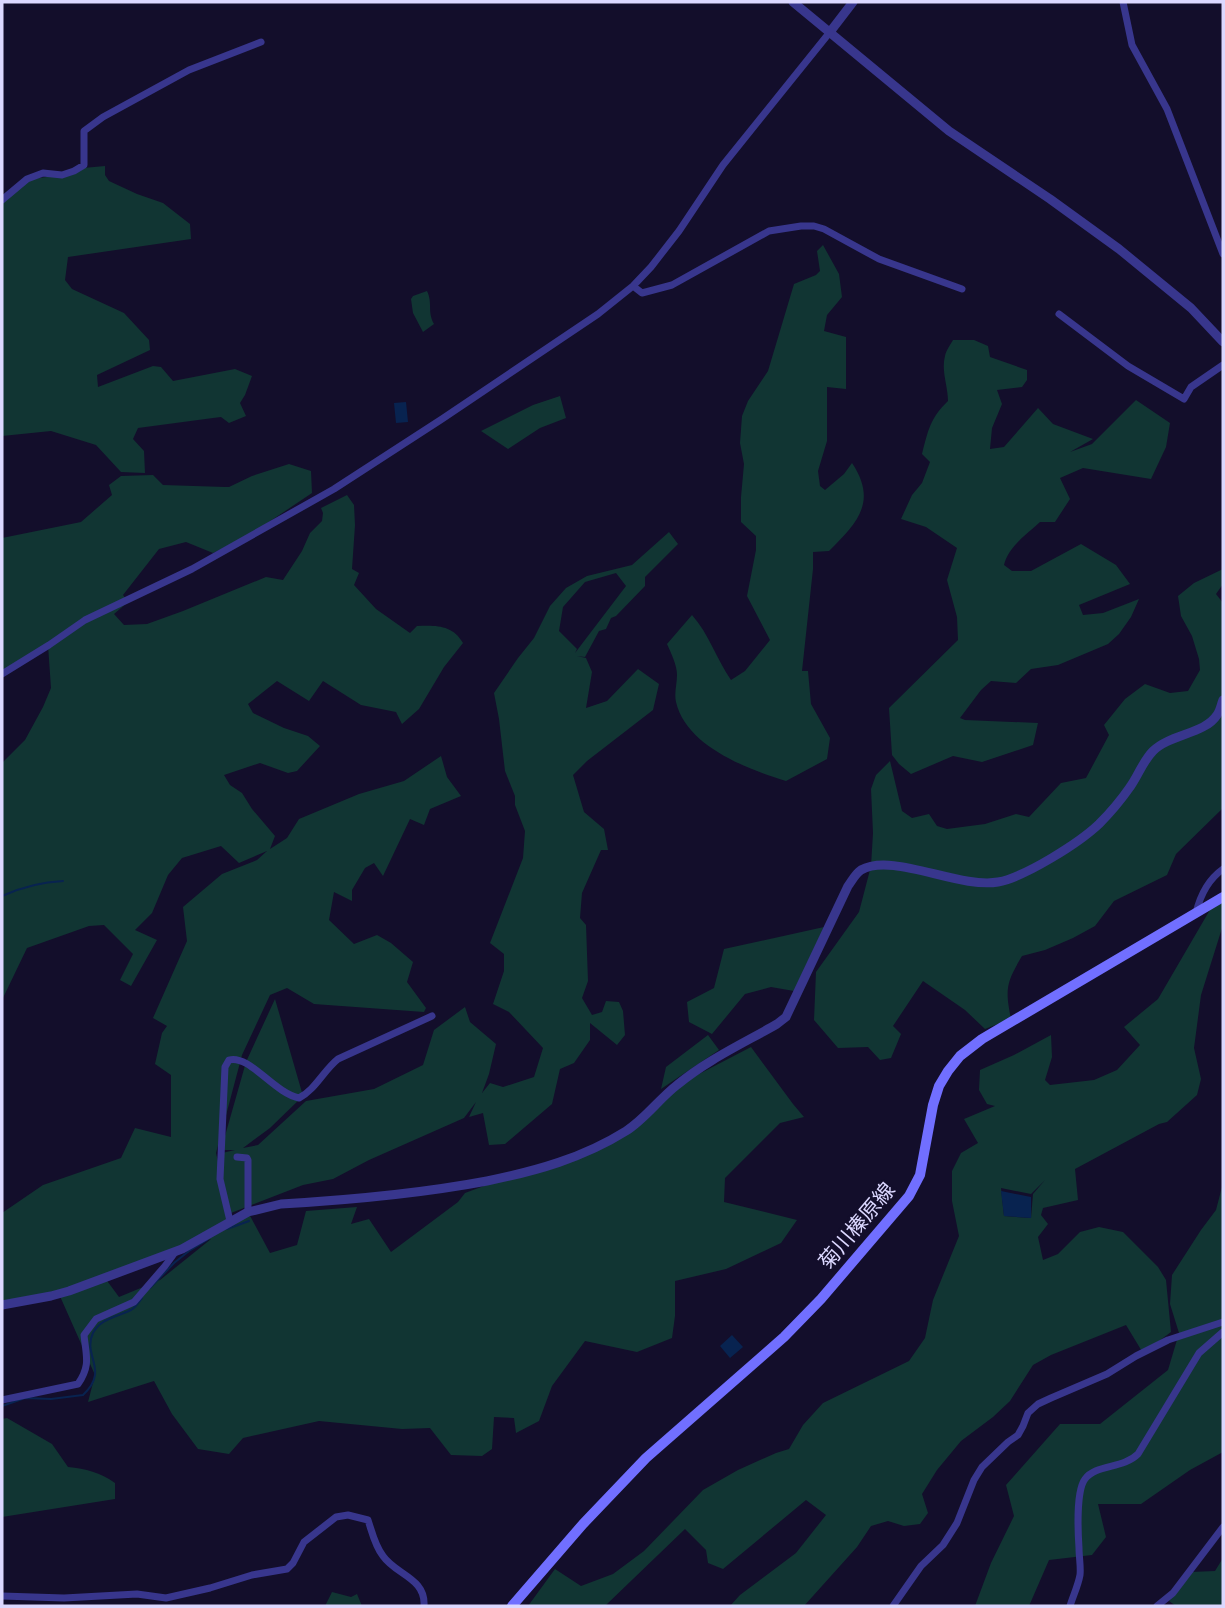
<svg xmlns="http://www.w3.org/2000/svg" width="1225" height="1608" viewBox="0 0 1225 1608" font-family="'DejaVu Sans','Noto Sans JP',sans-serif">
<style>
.green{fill:#113533;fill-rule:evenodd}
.water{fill:#082350}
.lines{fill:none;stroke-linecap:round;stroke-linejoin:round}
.stream{stroke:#082350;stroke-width:2}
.minor{stroke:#38368d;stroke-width:7}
.tertiary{stroke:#38368d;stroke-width:9}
.secondary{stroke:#716fff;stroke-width:10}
.labels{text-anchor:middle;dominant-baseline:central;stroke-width:5;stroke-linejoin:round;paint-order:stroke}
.street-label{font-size:21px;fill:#dcd8ff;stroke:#130e2b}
</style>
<rect width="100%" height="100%" fill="#130e2b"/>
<path class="green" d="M105 166V175L109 181 137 194 163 203 190 224 191 239 68 257 65 280 72 289 124 313 149 340 150 350 97 375 98 387 153 366 161 367 173 381 235 369 252 376 245 395 240 403 246 416 229 423 221 417 213 418 138 428 133 439 144 451 145 473 121 472 96 445 51 431 2 436V202L31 179 62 175 83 168Z
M823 245 839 274 842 297 827 315 824 331 846 337V389L827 387V441L818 471 820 486 825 490 844 474 852 463C878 502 857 523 829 551L813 552V569L802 671H808L811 704 830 738 827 759 786 781C747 769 686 746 676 702 674 693 677 684 677 675 677 665 671 653 667 644L692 615C709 634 717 660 731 680L745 671 770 640 747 596 756 550V536L741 522V497L744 464 740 443 742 416 748 401 768 371 794 284 816 275 820 271 817 251Z
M427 291C433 304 427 311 434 324L423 332 413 313 411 299 413 296Z
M953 340H974L988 346 990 357 1027 370V380L1022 387 997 390 1002 404 992 428 990 449 1004 447 1038 408 1053 424 1093 439 1070 452 1092 444 1136 400 1170 423 1166 447 1151 479 1083 468 1060 478 1070 499 1055 522H1040C1027 534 1008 547 1004 565L1012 571H1031L1081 544 1116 565 1130 584 1079 605 1083 615 1103 613 1139 599 1131 617 1119 634 1108 644 1058 665 1031 669 1016 683 991 681 981 690 960 718 965 720 1038 723 1033 745 982 762 953 756 911 774 899 764 892 755 889 708 958 640 957 617 947 580 957 548 926 527 901 519 912 495 922 483 930 462 922 454C928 431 930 418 948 401 948 386 941 371 945 356 946 351 950 345 953 340Z
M560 396 566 418 540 428 508 449 481 431 533 405Z
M289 464 311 471 312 493 245 538 213 553 186 542 159 549 123 595 128 602 114 614 124 625 147 624 183 611 266 577 283 580 302 551 310 533 322 521 323 513 321 508 347 495 354 505 355 525 352 569 359 573 354 585 376 609 410 633 417 626C436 625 453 625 463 643L444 667 419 709 402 724 396 712 361 705 323 681 309 701 277 681 248 704 253 713 284 728 308 736 320 746 297 771 288 773 260 763 224 775 230 785 242 793 252 809 275 836 270 849 287 838 299 819 359 794 404 781 441 756 447 777 461 796 430 809 424 825 410 819 383 876 374 863 365 868 352 890V901L334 892 329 920 354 944 377 935 391 943 413 962 407 982 426 1008 424 1012 314 1004 287 988 270 995 242 1055 216 1153 221 1174 222 1153 235 1150H221L246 1062 275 999 303 1096 270 1128 243 1148 258 1145 306 1101 374 1089 423 1065 434 1030 465 1007 470 1022 496 1044 489 1074 482 1093 490 1083 503 1087 534 1077 543 1048 509 1012 493 1004 504 971V954L490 943 523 858 525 831 515 805V796L505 771 499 719 494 693 518 658 534 638 550 606 566 588 587 576 632 565 669 532 678 544 645 577V586L616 616 611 618 606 629 599 631 585 657 577 656 586 658 592 672 586 708 607 701 638 669 659 684 653 710 587 761 573 775 584 812 604 829 608 850H601L582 893 580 918 586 925 588 981 582 998 592 1015 602 1012 606 1001 619 1002 623 1011 625 1035 617 1045 590 1023V1040L574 1063 560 1069 552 1104 505 1144 489 1145 483 1113 469 1117 476 1102 464 1118 369 1160 333 1179 303 1185 231 1213 233 1223 248 1212 270 1253 297 1245 306 1211 357 1207 351 1224 369 1219 391 1252 458 1202 465 1193 632 1131 676 1086 751 1047 793 1104 804 1117 780 1123 725 1178 724 1202 797 1220 781 1243 726 1269 675 1281V1316L672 1338 637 1352 585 1341 552 1386 539 1421 516 1433 514 1418 494 1417 492 1449 482 1456 451 1455 430 1428 402 1429 319 1421 243 1438 229 1454 198 1449 172 1414 154 1381 88 1402 95 1375 59 1294 2 1301V1213L43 1185 121 1158 135 1128 171 1137V1075L155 1064 162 1033 167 1026 153 1018 187 941 183 907 222 874 257 860 267 851 239 863 221 846 182 858 168 875 152 913 135 930 157 940 131 986 120 980 133 954 104 925 89 926 27 948 2 1000V763L25 740 43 707 51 688 48 645 2 673V538L81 522 112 495 109 485 121 476 153 475 163 485 225 487H229L252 476ZM616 573 626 586 575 653 577 649 559 631 563 607 585 582ZM211 1239 160 1280 119 1297 105 1278Z
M1223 569V584L1216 594 1223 603V808L1176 854 1167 875 1114 901 1095 926 1073 938 1045 950 1022 956C1006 983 1005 989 1011 1019L985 1029 965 1010 923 981 893 1026 901 1034 891 1058 880 1060 868 1047 838 1048 814 1020 816 972 859 912 871 866 873 833 871 789 876 775 890 761 902 811 912 818 929 814 937 826 947 829 985 824 1016 814 1029 817 1061 783 1086 778 1109 735 1104 725 1125 699 1145 684 1170 693 1188 691 1200 670 1199 659 1192 636 1181 616 1178 596 1194 583Z
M1223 902V925L1201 995 1194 1048 1201 1079 1197 1095 1167 1122 1159 1124 1075 1169 1078 1200 1043 1208 1041 1215 1048 1224 1038 1237 1043 1260 1058 1254 1080 1232 1099 1227 1123 1232 1158 1267 1166 1280 1171 1332 1143 1353 1126 1325 1051 1355 1033 1365 1010 1401 993 1417 961 1441 937 1470 922 1494 928 1513 920 1524 904 1526 888 1521 871 1526 857 1547 804 1606H730L740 1595 796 1553 826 1515 806 1500 723 1569 708 1563 706 1550 685 1529 606 1605V1606H528L555 1569 581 1586 613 1574 644 1551 703 1490 738 1470 776 1453 789 1449 803 1425 823 1403 909 1361 925 1338 933 1300 959 1236 952 1201V1171L961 1153 978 1143 964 1119 995 1106 987 1104 979 1090 980 1070 1014 1055 1051 1035 1052 1057 1045 1080 1050 1085 1094 1080 1117 1070 1140 1045 1124 1027 1158 999 1211 908ZM1045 1180 1033 1194 1031 1218 1004 1216 1001 1188 1031 1194Z
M824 927 794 991 771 987 745 994 712 1034 689 1022 687 1002 714 988 724 949Z
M708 1035 719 1050 661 1089 666 1067Z
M1223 1183V1452L1190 1470 1141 1504H1098L1106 1537 1092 1555 1049 1560 1029 1606H975L991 1563 1014 1516 1006 1485 1060 1424H1100L1168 1370 1179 1333 1170 1304 1172 1275 1201 1230 1216 1210Z
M7 1418 52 1444 68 1467C86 1469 100 1472 115 1483V1499L2 1517V1419Z
M1223 1558V1606H1176L1169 1601 1191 1572 1215 1571Z
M332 1592 351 1597 357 1594 362 1606H325Z"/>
<path class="water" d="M406 402 408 422 396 423 394 403Z
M1001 1191 1031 1197V1218L1004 1216Z
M732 1335 743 1347 730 1358 720 1346Z"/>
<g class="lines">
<path class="stream" d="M2 896C22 887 41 882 63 881
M227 1229 249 1221
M150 1288 174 1263 189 1251 207 1240
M2 1406 25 1398 51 1399 83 1395C110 1370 82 1356 93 1333 101 1318 117 1317 131 1310 136 1307 139 1302 142 1298"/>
<path class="minor" d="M1123 2 1132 45 1167 109 1223 254
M2 200 27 179 43 173 62 175 74 171 84 165V131L103 117 189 70 261 42
M633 286 642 293 672 285 769 231 801 226H814L824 229 879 259 962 289
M1059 314 1128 366 1184 399 1191 387 1223 365
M2 674 49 645 85 620 192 569 334 489 442 419 598 314 633 286 651 267 679 231 723 165 830 32
M1196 913C1200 896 1209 879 1223 869
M237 1157 247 1158 248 1160V1212
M230 1221 220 1179 225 1067 229 1060C249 1054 274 1093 299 1098 315 1090 324 1070 338 1059L432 1016
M2 1400 78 1384C91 1365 86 1356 84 1335L96 1319 134 1302 165 1266 176 1251
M2 1596 64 1598 137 1594 166 1598 210 1588 252 1575 287 1569 293 1563 304 1542 336 1517 348 1515 368 1520C372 1532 375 1546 383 1556 396 1575 426 1578 424 1606
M893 1606 921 1566 943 1545 957 1523 974 1480 982 1467 1008 1442 1018 1435 1023 1426 1028 1413 1038 1404 1051 1398 1107 1374 1136 1356 1168 1340 1223 1322
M1070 1606C1073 1596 1078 1586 1080 1575 1081 1567 1079 1557 1079 1548 1078 1533 1076 1491 1085 1479 1096 1464 1123 1469 1138 1454L1199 1353 1223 1332
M1157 1606 1173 1593 1223 1527"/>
<path class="tertiary" d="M793 2 949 131 1050 199 1119 249 1191 308 1223 342
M830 32 853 2
M2 1305 51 1296 69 1291 182 1249 248 1212 281 1204C350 1200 418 1194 487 1181 536 1171 583 1158 626 1131 645 1119 659 1099 677 1085 707 1060 744 1043 777 1024L786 1017 848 886C852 881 855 874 861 870 892 852 959 889 998 882 1025 877 1079 843 1099 824 1110 813 1121 800 1130 787 1138 776 1143 761 1153 751 1170 734 1205 734 1217 715 1220 711 1221 705 1223 700"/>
<path class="secondary" d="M512 1606 583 1524 646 1458 784 1337 821 1299 909 1196 920 1175 933 1105 939 1086 948 1071 960 1056 982 1039 1223 897"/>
</g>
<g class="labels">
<g class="street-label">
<text transform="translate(857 1226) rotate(-50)">菊川榛原線</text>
</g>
</g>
<rect width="1225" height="1608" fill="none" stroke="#dcd8ff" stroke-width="7"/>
</svg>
